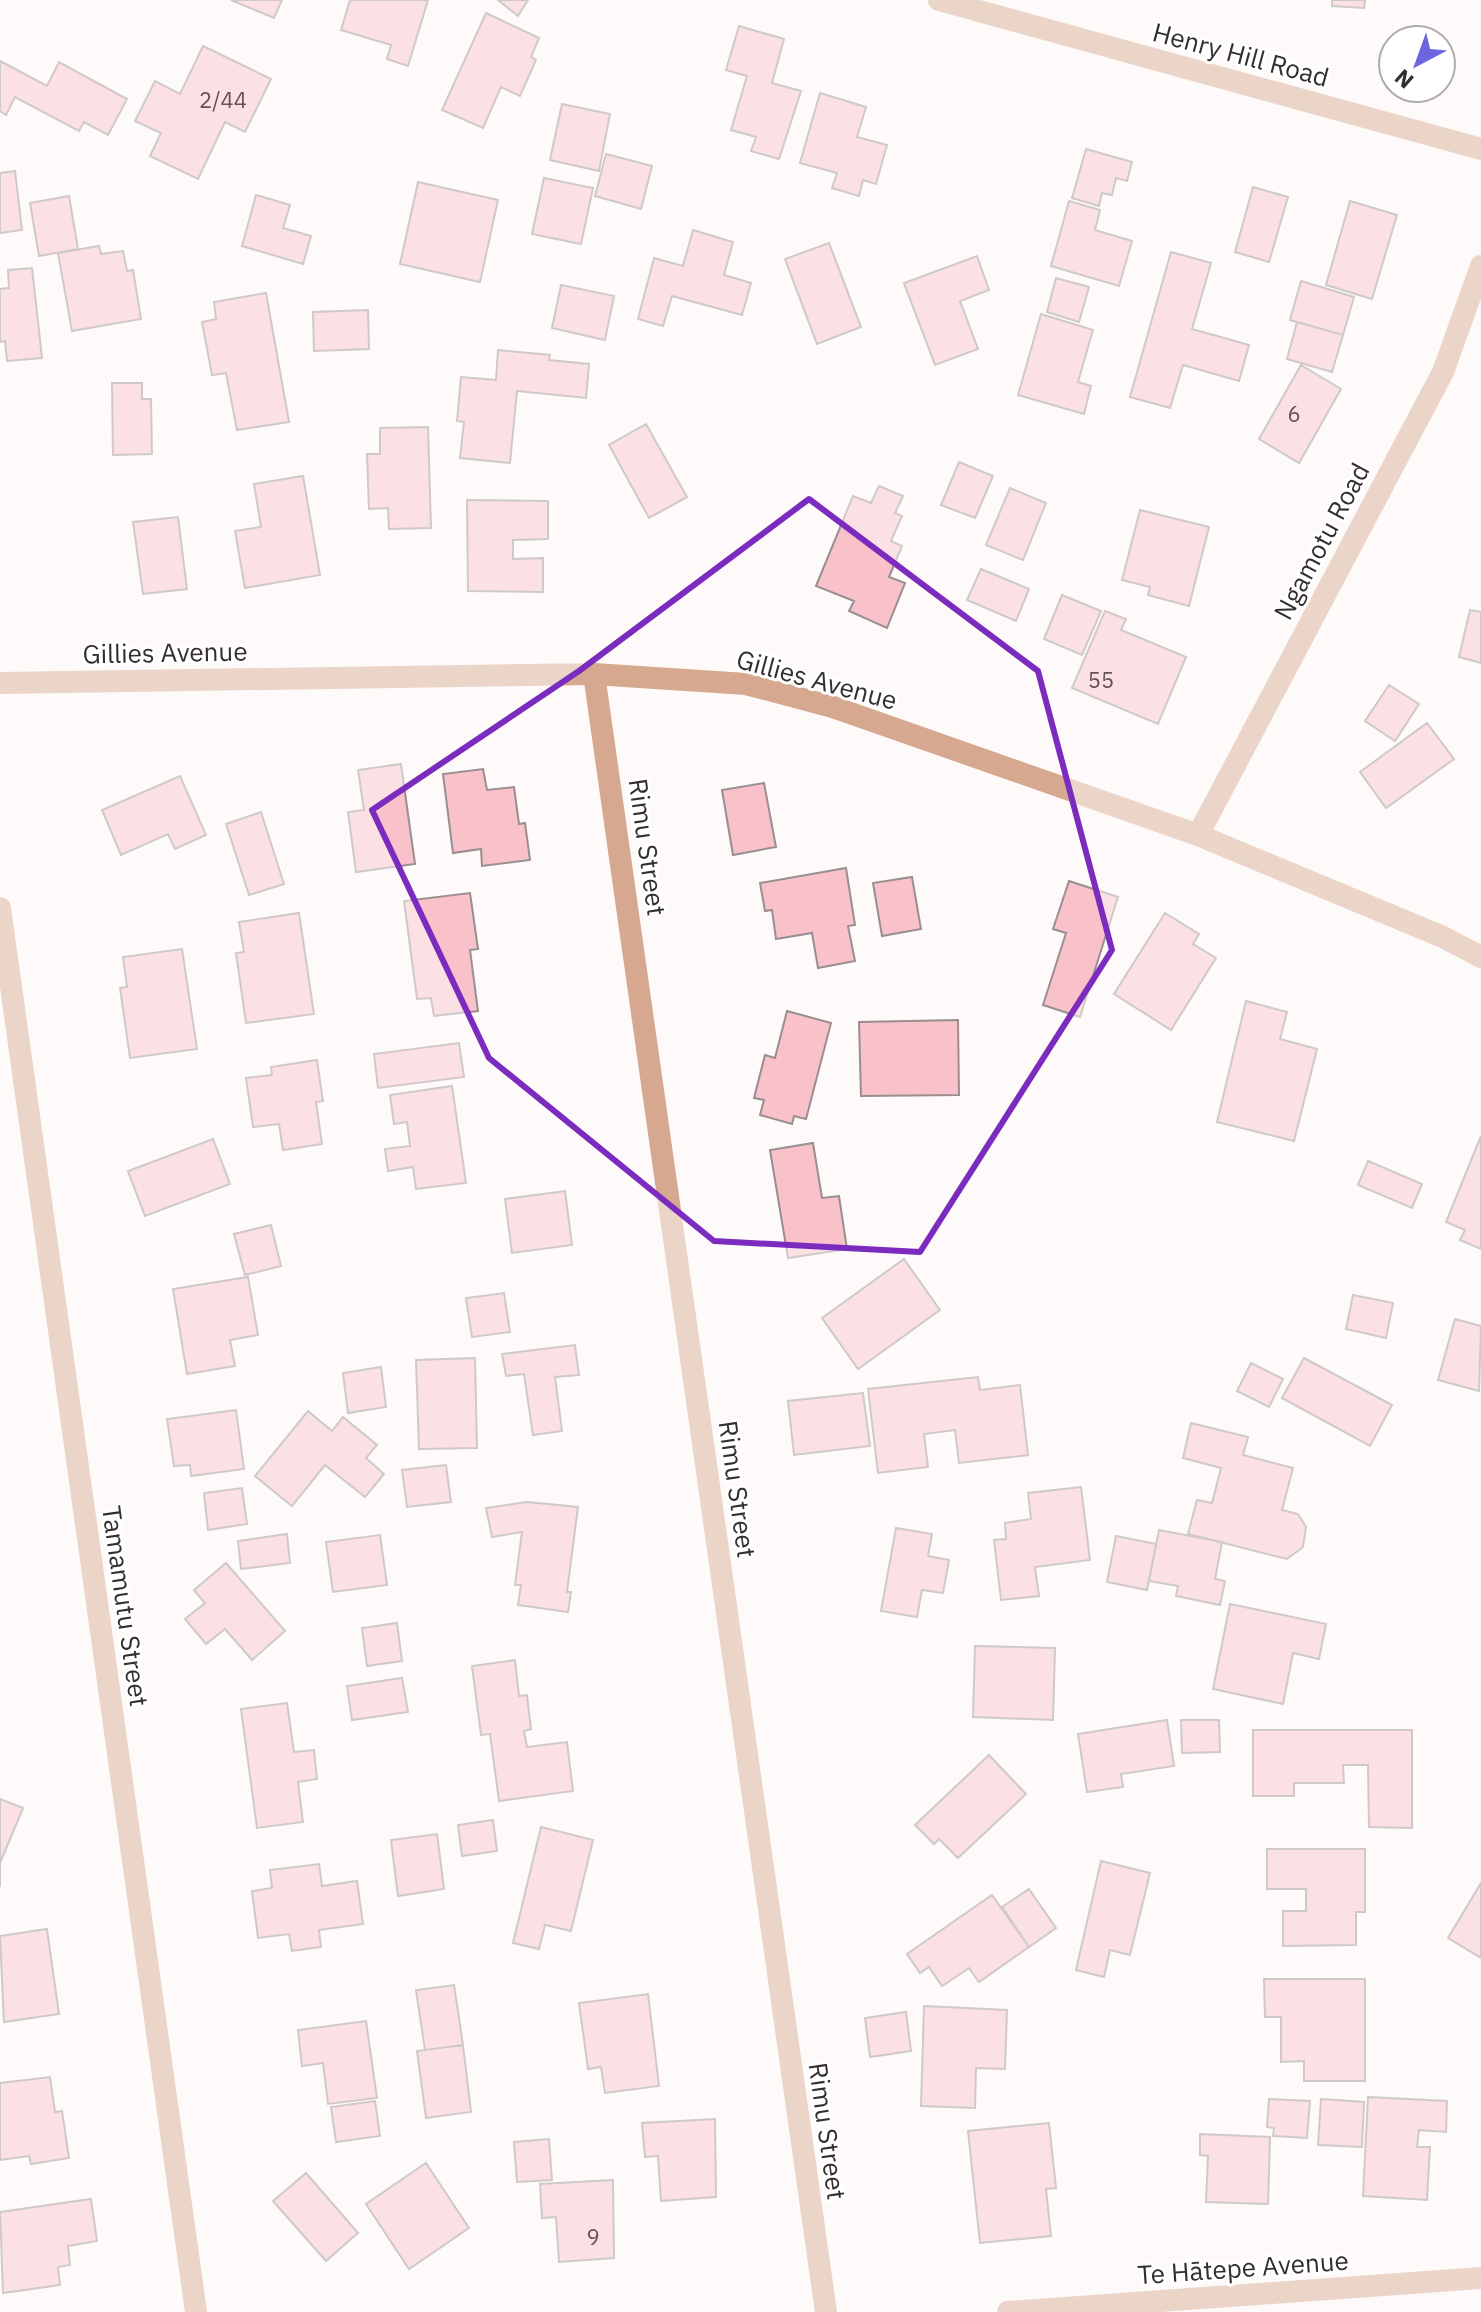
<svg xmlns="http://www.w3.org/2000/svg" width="1481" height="2312" viewBox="0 0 1481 2312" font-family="'IBM Plex Sans',sans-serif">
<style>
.building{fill:#f9c1ca;stroke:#998e90;stroke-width:2}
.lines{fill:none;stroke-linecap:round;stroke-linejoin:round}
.minor{stroke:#d5a88f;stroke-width:22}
.marked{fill:none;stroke:#7b2cbf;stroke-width:6;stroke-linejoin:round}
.labels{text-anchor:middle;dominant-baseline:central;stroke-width:6;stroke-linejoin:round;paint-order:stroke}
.number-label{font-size:22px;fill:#655455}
.street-label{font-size:26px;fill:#342f2e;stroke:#fff}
</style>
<rect width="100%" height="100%" fill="#fefaf9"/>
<path class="building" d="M231 0H282L274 18Z
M350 0H428L408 66 387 59 391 45 341 30Z
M498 0H528L518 16Z
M1332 0H1365L1364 8 1332 6Z
M486 13 539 38 531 57 536 60 520 96 501 87 483 128 442 110Z
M739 26 784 39 772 83 801 91 779 159 751 151 756 137 731 130 747 76 726 70Z
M203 46 271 79 245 132 225 122 198 179 150 156 161 133 135 121 155 81 180 94Z
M0 61 47 86 59 62 127 99 108 135 84 122 79 131 15 97 6 115 0 111Z
M820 93 866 107 857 137 887 145 876 184 863 180 859 196 832 188 837 173 800 163Z
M562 104 610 114 599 171 550 160Z
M1086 149 1132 162 1127 181 1116 178 1112 195 1102 193 1099 206 1072 198Z
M606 154 652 166 641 209 595 196Z
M15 171 22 230 0 233V173Z
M544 178 593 188 581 244 532 234Z
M418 182 498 200 480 282 400 264Z
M1253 187 1288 197 1269 262 1235 252Z
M256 195 290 205 283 228 311 236 303 264 242 246Z
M69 196 78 249 39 256 30 203Z
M1069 201 1100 210 1095 230 1132 241 1119 286 1051 266Z
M1350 201 1397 215 1372 299 1326 285Z
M693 230 733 242 724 275 751 283 742 315 672 296 663 326 638 319 654 258 683 266Z
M829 243 861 327 817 344 785 259Z
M99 246 101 254 123 251 127 271 133 270 141 319 72 331 58 253Z
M1171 252 1211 263 1192 329 1249 345 1239 381 1183 365 1170 408 1130 397Z
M977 256 989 290 960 301 978 349 935 365 904 283Z
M32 268 42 358 7 361 5 341 0 342V289L9 288 8 270Z
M1056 278 1089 287 1079 322 1047 312Z
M1301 281 1354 297 1343 335 1290 320Z
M561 285 614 296 605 340 552 328Z
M266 293 289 422 237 430 226 373 212 375 202 322 216 319 214 302Z
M368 310 369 349 314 351 313 312Z
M1041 314 1093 330 1078 382 1091 386 1084 414 1018 395Z
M1297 322 1343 335 1332 372 1287 359Z
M498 350 550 355 549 360 589 364 586 398 517 391 510 463 460 458 464 422 457 421 461 377 496 380Z
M1301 365 1341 389 1299 463 1259 439Z
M112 383H142V399H151L152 454 113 455Z
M646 424 687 497 649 518 609 445Z
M428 427 431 528 389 529 388 508 369 509 367 454H380V428Z
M959 462 993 476 975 518 941 505Z
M303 476 320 575 245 588 235 531 261 527 254 484Z
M879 486 903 496 895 513 902 516 891 541 902 546 889 577 905 583 887 628 849 611 854 601 816 586 853 496 871 503Z
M1010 488 1046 503 1023 560 986 545Z
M467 500 548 501V539L513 540V559L543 558V592L468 591Z
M1140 510 1209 527 1189 606 1148 595 1150 587 1122 580Z
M178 517 187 589 143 594 133 522Z
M981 569 1029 589 1016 621 967 600Z
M1062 595 1101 611 1082 655 1044 639Z
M1470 610 1481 612V663L1459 657Z
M1105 611 1126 619 1121 630 1186 657 1158 724 1072 688Z
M1389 685 1419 704 1395 741 1365 721Z
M1427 723 1454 759 1386 808 1360 772Z
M401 764 415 864 356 872 348 812 364 810 358 770Z
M483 769 487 790 514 787 519 824 525 823 530 860 482 866 481 849 453 853 443 774Z
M180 776 206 835 175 849 168 834 121 855 102 810Z
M764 783 776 847 733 855 722 790Z
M261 812 284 884 249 895 226 824Z
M846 868 855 925 848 926 855 961 818 968 812 933 776 939 772 910 765 911 760 883Z
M912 877 921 929 882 936 873 883Z
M1069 881 1118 897 1080 1017 1043 1005 1066 933 1053 929Z
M470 893 478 949 470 950 478 1011 434 1016 431 998 417 999 404 901Z
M299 913 314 1014 246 1023 236 953 244 952 239 922Z
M1165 913 1199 934 1193 944 1216 958 1171 1030 1114 994Z
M182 949 197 1049 130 1058 120 988 127 987 123 957Z
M1246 1001 1287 1012 1280 1039 1317 1049 1294 1141 1217 1122Z
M787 1011 831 1023 806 1119 794 1116 792 1124 760 1115 764 1100 754 1098 765 1055 775 1058Z
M958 1020 959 1095 861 1096 859 1022Z
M459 1043 464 1077 378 1088 374 1054Z
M317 1060 323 1101 316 1102 322 1144 283 1150 279 1124 253 1127 246 1078 272 1075 271 1067Z
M452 1086 466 1183 416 1189 413 1167 388 1171 385 1149 410 1146 407 1122 394 1124 390 1095Z
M1481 1136V1249L1460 1240 1465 1230 1446 1222Z
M213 1139 230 1184 145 1216 128 1171Z
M813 1143 822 1198 839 1196 847 1249 788 1258 770 1150Z
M1368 1161 1422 1184 1412 1208 1358 1185Z
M565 1191 572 1245 512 1253 505 1199Z
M271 1225 281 1266 245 1275 234 1234Z
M904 1259 940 1310 858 1369 822 1318Z
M248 1277 258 1335 230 1340 235 1366 187 1374 173 1289Z
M504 1293 510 1332 472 1337 466 1298Z
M1353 1295 1393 1303 1386 1338 1346 1329Z
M1455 1319 1481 1326 1479 1391 1438 1380Z
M575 1345 579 1375 555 1377 562 1431 533 1435 524 1374 506 1376 502 1354Z
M475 1358 477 1448 419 1449 416 1360Z
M1304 1358 1392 1405 1370 1446 1282 1398Z
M1251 1363 1283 1379 1269 1407 1237 1391Z
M381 1367 386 1407 348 1413 343 1373Z
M978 1377 980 1390 1020 1385 1028 1455 959 1463 955 1430 924 1434 928 1467 878 1473 868 1389Z
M863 1393 870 1446 794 1455 788 1401Z
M236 1410 244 1469 191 1476 190 1465 174 1466 167 1419Z
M308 1411 332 1431 343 1417 377 1445 366 1458 384 1474 365 1497 325 1465 292 1506 255 1476Z
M1191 1423 1248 1437 1243 1455 1293 1468 1282 1510 1298 1514 1306 1527 1303 1547 1287 1559 1188 1534 1197 1500 1212 1503 1221 1468 1183 1458Z
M446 1465 451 1502 407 1507 402 1470Z
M1081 1487 1090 1560 1035 1567 1039 1596 1001 1600 994 1540 1006 1539 1005 1523 1031 1519 1028 1493Z
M242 1488 247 1524 208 1530 204 1493Z
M527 1502 578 1507 567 1592H571L568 1612 518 1605 521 1585H515L522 1532 492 1537 486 1508Z
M896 1528 932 1534 928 1556 949 1560 943 1593 922 1590 917 1617 881 1611Z
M1159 1530 1222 1542 1215 1579 1225 1581 1220 1605 1176 1596 1178 1586 1149 1581Z
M287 1534 290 1563 241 1569 238 1541Z
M380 1535 387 1585 333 1592 326 1542Z
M1116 1536 1156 1544 1147 1590 1107 1582Z
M226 1563 285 1631 252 1660 225 1629 206 1644 185 1619 205 1603 194 1590Z
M1230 1604 1326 1624 1319 1659 1293 1653 1283 1704 1213 1689Z
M397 1623 402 1661 367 1666 362 1628Z
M975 1646 1055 1648 1053 1720 973 1717Z
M515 1660 519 1696 527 1695 531 1729 524 1731 527 1747 567 1742 573 1791 499 1801 490 1734 481 1735 472 1666Z
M402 1678 408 1712 352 1720 347 1686Z
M287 1703 294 1752 314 1750 317 1779 298 1782 303 1822 257 1828 241 1709Z
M1167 1720 1174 1766 1121 1774 1123 1787 1087 1792 1078 1734Z
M1181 1720H1219L1220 1752 1182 1753Z
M1253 1730H1412V1828L1369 1827 1368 1765H1343L1344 1783H1294V1796H1253Z
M989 1755 1026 1794 958 1858 939 1839 934 1844 915 1825Z
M0 1799 23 1808 0 1863V1887Z
M493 1820 497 1851 462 1856 458 1825Z
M541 1827 593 1840 571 1931 545 1925 539 1949 513 1943Z
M437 1834 444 1889 398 1896 391 1840Z
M1267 1849H1365V1912H1356V1945L1283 1946V1911H1306V1889H1267Z
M1101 1861 1150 1873 1130 1955 1110 1950 1104 1977 1076 1970Z
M319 1864 322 1886 357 1881 363 1924 319 1930 321 1947 292 1951 289 1934 258 1938 252 1891 272 1888 270 1870Z
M1481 1883V1958L1448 1938Z
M1029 1889 1056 1928 1029 1947 1002 1907Z
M992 1895 1029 1947 979 1982 969 1968 942 1986 929 1967 920 1973 907 1954Z
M47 1929 59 2014 4 2022 0 1936Z
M1264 1979H1365V2081H1304V2061L1281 2062V2017H1265Z
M454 1985 463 2045 425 2050 416 1990Z
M648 1994 659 2086 605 2093 601 2067 588 2069 579 2003Z
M924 2006 1007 2010 1005 2069 976 2068 975 2108 921 2106Z
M906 2012 911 2051 870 2057 865 2018Z
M366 2021 377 2098 328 2104 323 2063 302 2066 298 2030Z
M463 2045 471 2112 426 2118 417 2051Z
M50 2077 55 2112 62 2111 69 2158 31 2164 29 2156 0 2160V2083Z
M1368 2097 1447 2101 1446 2132 1419 2130 1417 2147H1430L1427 2200 1363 2196Z
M1269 2099 1310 2101 1307 2138 1273 2136 1274 2128 1267 2127Z
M1321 2099 1364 2102 1362 2147 1318 2145Z
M375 2101 380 2136 336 2142 331 2107Z
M715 2119 716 2197 661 2201 658 2156 645 2157 642 2123Z
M1049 2123 1056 2188 1046 2189 1051 2236 980 2243 968 2131Z
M1200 2134 1270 2137 1268 2204 1206 2202 1208 2156 1200 2155Z
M549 2139 552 2180 517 2182 514 2142Z
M426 2163 469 2228 409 2269 366 2204Z
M306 2173 358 2233 326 2261 273 2201Z
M613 2180 614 2258 559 2262 556 2217 542 2218 540 2184Z
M91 2199 97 2241 68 2246 70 2265 58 2267 60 2285 3 2293 0 2212Z"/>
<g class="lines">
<path class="minor" d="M939 0 1481 149
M594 674 826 2312
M0 683 594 674 746 684 833 707 1198 835 1443 937 1481 957
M1198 835 1443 372 1481 266
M0 908 196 2312
M1008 2312 1481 2278"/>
</g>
<path d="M0 0H1481V2312H0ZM809 499 1038 671 1112 950 920 1252 714 1241 489 1058 372 810 579 671Z" fill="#fefaf9" fill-opacity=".55" fill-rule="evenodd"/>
<path class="marked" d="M809 499 1038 671 1112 950 920 1252 714 1241 489 1058 372 810 579 671Z"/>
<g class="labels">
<g class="number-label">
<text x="223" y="99">2/44</text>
<text x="1294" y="413">6</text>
<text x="1101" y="679">55</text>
<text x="593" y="2236">9</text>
</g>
<g class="street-label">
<text transform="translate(1241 54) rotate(15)">Henry Hill Road</text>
<text transform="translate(1321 541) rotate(-62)">Ngamotu Road</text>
<text transform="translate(165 652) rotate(-1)">Gillies Avenue</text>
<text transform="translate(817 679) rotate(15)">Gillies Avenue</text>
<text transform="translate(648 847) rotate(82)">Rimu Street</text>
<text transform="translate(738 1489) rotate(82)">Rimu Street</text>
<text transform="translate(126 1606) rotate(82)">Tamamutu Street</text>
<text transform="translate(828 2131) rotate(82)">Rimu Street</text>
<text transform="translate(1243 2267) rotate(-4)">Te Hātepe Avenue</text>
</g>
</g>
<g transform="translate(1417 64) rotate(221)"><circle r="38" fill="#ffffff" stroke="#aeacab" stroke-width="2"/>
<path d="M0-6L14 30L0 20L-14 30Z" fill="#6b65df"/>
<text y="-12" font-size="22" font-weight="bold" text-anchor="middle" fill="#342f2e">N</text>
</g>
</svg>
